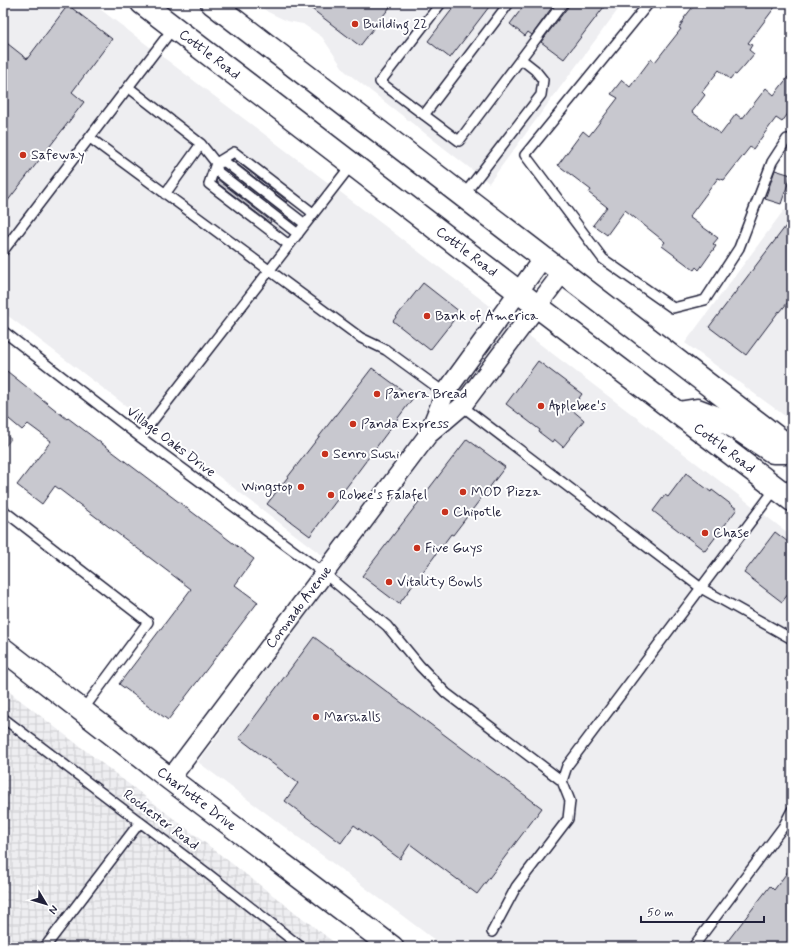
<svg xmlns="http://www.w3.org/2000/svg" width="795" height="950" viewBox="0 0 795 950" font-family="Mynerve,sans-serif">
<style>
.built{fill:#eeeef1}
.industrial{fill:url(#industrial-grid)}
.water{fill:#b4b4bc;stroke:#7a7a88}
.building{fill:#c8c8cf;stroke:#22223b}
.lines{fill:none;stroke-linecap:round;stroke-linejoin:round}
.lane-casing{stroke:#22223b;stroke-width:12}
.street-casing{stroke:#22223b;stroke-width:21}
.secondary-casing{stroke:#22223b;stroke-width:25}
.lane{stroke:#fff;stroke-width:9}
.street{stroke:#fff;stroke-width:18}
.secondary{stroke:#fff;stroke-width:22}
.poi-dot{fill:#c8321e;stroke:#fff;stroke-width:1.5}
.labels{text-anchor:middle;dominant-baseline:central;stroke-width:4;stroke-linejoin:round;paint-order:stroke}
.poi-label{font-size:14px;fill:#22223b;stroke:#fff;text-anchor:start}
.street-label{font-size:14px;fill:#22223b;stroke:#fff}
</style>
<defs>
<pattern id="industrial-grid" width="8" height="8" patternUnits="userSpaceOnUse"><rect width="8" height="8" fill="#eeeef1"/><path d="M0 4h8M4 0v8" fill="none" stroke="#ccccd0"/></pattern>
</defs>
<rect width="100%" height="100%" fill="#fff"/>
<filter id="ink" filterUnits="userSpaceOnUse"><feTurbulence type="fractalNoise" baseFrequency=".025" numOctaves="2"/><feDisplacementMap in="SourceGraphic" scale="8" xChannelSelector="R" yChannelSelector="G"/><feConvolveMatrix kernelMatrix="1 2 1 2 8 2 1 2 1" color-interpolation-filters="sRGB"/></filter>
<g filter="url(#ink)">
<path class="built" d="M3 3H92L792 536V947H444L198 762 340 569 3 312Z
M256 3H623L489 183 345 71 322 37 303 24 287 21 268 12Z
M784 210 792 217V421L685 343Z"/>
<path class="industrial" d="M3 687 340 947H3Z"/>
<path class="water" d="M3 433 11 439 3 449Z"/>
<path class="building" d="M304 3H393L360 46Z
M457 3H492L450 58 428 41Z
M526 3H555L532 35 528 32 525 36 510 24Z
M569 3H607L564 59 541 42 568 7Z
M696 3H778L748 43 752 45 749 50 754 54 745 65 736 75 734 74 730 79 719 70 702 92 705 95 692 112 721 134 736 114 742 119 766 88 774 95 792 72V108L782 122 776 118 753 149 750 147 724 180 718 178 689 217 718 238 713 244 716 246 699 270 696 267 694 270 662 246 665 242 625 210 607 235 593 225 607 207 589 193 591 190 558 165 583 131 589 136 618 98 611 94 622 80 630 87 651 59 655 62 681 29 679 28 685 18H684Z
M68 5 112 39 72 92 84 102 3 207V40L27 59Z
M234 159 287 201 286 202 232 160Z
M775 170 791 175 781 204 765 199Z
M217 179 271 221 270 223 216 182Z
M792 218V297L780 312 779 311 746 355 709 327Z
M423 283 460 312 430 350 393 321Z
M538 361 582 394 571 409 584 420 563 447 554 439 552 442 539 432 540 430 506 404Z
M3 368 67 419 68 418 254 559 235 585 258 602 168 720 119 684 191 589 55 486 42 504 17 485 51 441 28 424 22 430 3 414Z
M372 368 413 398 310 536 267 504Z
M467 439 505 467 453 535 451 534 399 604 362 576Z
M686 473 711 492 712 490 737 509 705 551 653 511 665 495 668 497Z
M775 532 792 545V589L782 602 744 573Z
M314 637 542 808 477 894 410 844 400 859 354 825 341 843 285 801 298 783 239 738Z
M792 866V947H723L770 886 774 890Z"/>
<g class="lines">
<g class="lane-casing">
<path id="lane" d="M441 3 380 82 459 141 563 3
M649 3 525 155 603 259 673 308 705 300 739 248 772 162 787 139H792
M128 87 201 144 216 163 218 172 298 234
M424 115 509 3
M90 138 361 338 386 350 445 393
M216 163 225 162 305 224
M165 194 201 144
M463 196 541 95 543 80 535 70 521 59
M289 245 209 184 216 163 234 152 313 213
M3 251 174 27
M3 331 140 437 325 574 387 626 420 666 446 693 562 781
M462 406 701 588 792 639
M140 437 352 164
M3 510 148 622 82 711
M3 718 207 873 301 947
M492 932 516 887 568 819 570 801 562 781 567 766 776 488
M45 947 140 822
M693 947 783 827 792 810"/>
</g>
<g class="street-casing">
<g id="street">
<path d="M429 432 445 393 543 258"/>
<path id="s1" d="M170 779 428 435 462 406 562 273"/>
</g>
</g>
<g class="secondary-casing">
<g id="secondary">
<path id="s2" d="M142 3 537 306 792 500"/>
<path d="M212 3 792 449"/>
<path d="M678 413 697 410 718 418 738 429 773 452H787"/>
<path id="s3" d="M3 649 170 779 392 947"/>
</g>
</g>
<use href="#lane" class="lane"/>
<use href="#street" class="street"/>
<use href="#secondary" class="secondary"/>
</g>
</g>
<g class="poi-dot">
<circle cx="355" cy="24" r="4"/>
<circle cx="23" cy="155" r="4"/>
<circle cx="427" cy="316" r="4"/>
<circle cx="377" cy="394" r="4"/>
<circle cx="541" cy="406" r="4"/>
<circle cx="353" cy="424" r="4"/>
<circle cx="325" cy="454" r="4"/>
<circle cx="301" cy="487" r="4"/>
<circle cx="463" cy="492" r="4"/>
<circle cx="331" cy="495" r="4"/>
<circle cx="445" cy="512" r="4"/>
<circle cx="705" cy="533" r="4"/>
<circle cx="417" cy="548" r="4"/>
<circle cx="389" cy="582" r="4"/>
<circle cx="316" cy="717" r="4"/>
</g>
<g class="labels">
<g class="poi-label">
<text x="363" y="24">Building 22</text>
<text x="31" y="155">Safeway</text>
<text x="435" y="316">Bank of America</text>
<text x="385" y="394">Panera Bread</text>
<text x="549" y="406">Applebee's</text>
<text x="361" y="424">Panda Express</text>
<text x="333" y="454">Senro Sushi</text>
<text x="293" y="487" text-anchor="end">Wingstop</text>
<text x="471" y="492">MOD Pizza</text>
<text x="339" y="495">Robee's Falafel</text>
<text x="453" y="512">Chipotle</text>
<text x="713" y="533">Chase</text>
<text x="425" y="548">Five Guys</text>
<text x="397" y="582">Vitality Bowls</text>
<text x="324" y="717">Marshalls</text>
</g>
<g class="street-label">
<text stroke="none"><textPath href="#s2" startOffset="85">Cottle Road</textPath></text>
<text stroke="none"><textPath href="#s2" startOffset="409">Cottle Road</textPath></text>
<text transform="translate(171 442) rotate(37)">Village Oaks Drive</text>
<text stroke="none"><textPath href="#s2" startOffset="733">Cottle Road</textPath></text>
<text stroke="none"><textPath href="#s1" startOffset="215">Coronado Avenue</textPath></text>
<text stroke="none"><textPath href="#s3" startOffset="245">Charlotte Drive</textPath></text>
<text transform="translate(161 820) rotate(37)">Rochester Road</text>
</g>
</g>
<rect width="795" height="950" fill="none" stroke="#fff" stroke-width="16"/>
<rect x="8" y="8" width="779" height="934" fill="none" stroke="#22223b" stroke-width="1.5" filter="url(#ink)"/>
<g transform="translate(46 904) rotate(128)" stroke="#ffffff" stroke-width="3" paint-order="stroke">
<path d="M0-3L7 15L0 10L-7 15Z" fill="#22223b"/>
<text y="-6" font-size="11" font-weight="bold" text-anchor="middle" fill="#22223b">N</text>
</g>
<path d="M641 916v6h123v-6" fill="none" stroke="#22223b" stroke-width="2"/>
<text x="647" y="916" font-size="12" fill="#22223b" stroke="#ffffff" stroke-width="3" paint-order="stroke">50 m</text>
</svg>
